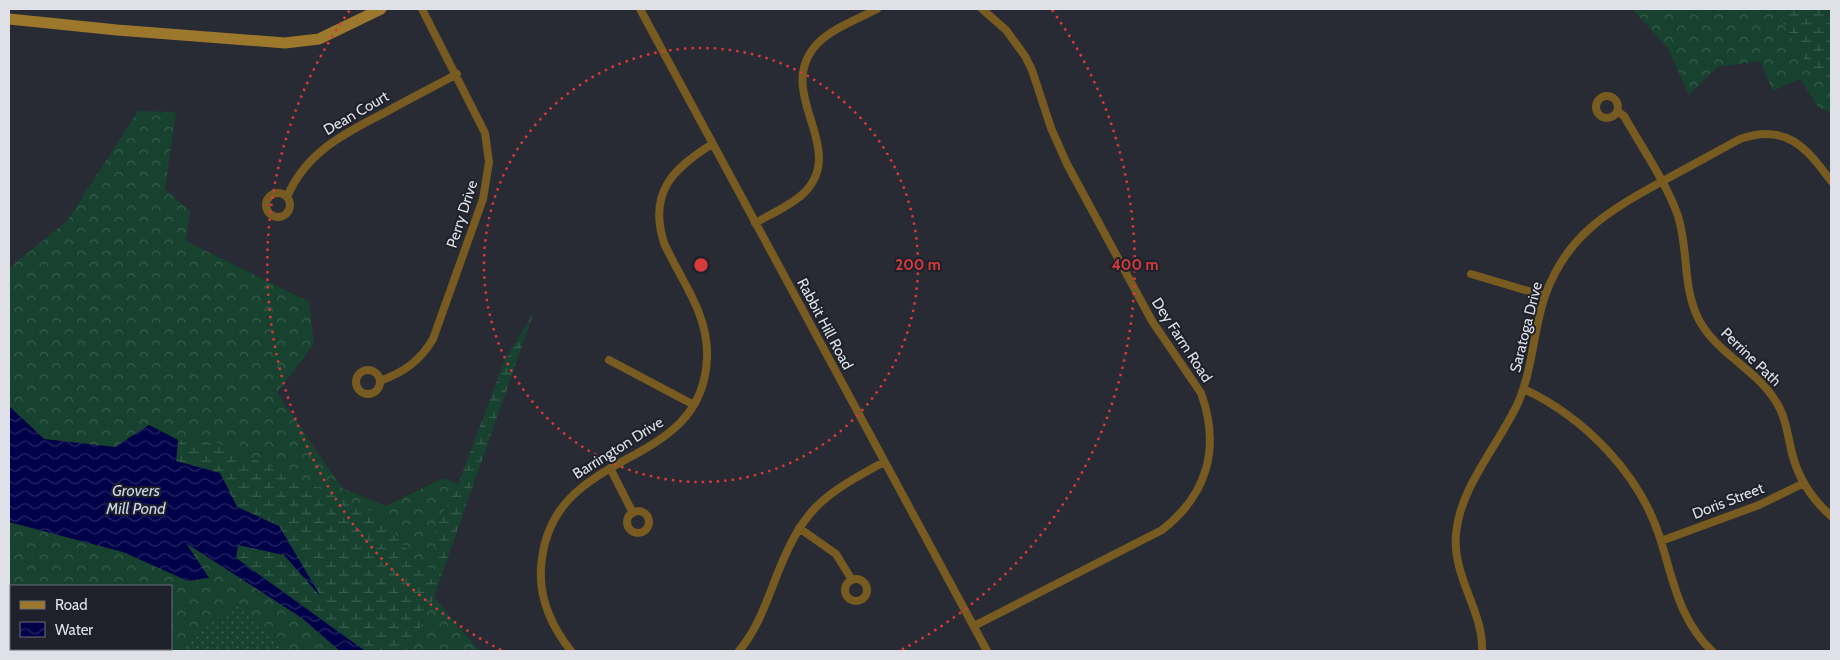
<svg xmlns="http://www.w3.org/2000/svg" width="1840" height="660" viewBox="0 0 1840 660" font-family="Cabin,sans-serif">
<style>
.forest{fill:url(#forest-crowns);fill-rule:evenodd}
.wetland{fill:url(#wetland-marsh)}
.park{fill:url(#park-dots)}
.water{fill:url(#water-waves)}
.lines{fill:none;stroke-linecap:round;stroke-linejoin:round}
.street{stroke:#775b20;stroke-width:8}
.secondary{stroke:#9b782c;stroke-width:11}
.ring{fill:none;stroke:#d73a3b;stroke-width:2.5;stroke-dasharray:2.5 5}
.labels{text-anchor:middle;dominant-baseline:central;stroke-width:4;stroke-linejoin:round;paint-order:stroke}
.street-label{font-size:15px;fill:#e0e1e8;stroke:#1e202a}
.water-label{font-size:16px;font-style:italic;fill:#cbd6eb;stroke:#1e202a}
.centre{fill:#d73a3b;stroke:#1e202a;stroke-width:2.5}
.ring-label{font-size:15px;text-anchor:middle;font-weight:bold;fill:#d73a3b;stroke:#1e202a;stroke-width:4;stroke-linejoin:round;paint-order:stroke}
</style>
<defs>
<pattern id="forest-crowns" width="20" height="18" patternUnits="userSpaceOnUse" patternTransform="scale(1.25)"><rect width="20" height="18" fill="#16422f"/><path d="M2 6a3 3 0 1 1 6 0M12 15a3 3 0 1 1 6 0" fill="none" stroke="#385d4d"/></pattern>
<pattern id="wetland-marsh" width="20" height="14" patternUnits="userSpaceOnUse" patternTransform="scale(1.25)"><rect width="20" height="14" fill="#16422f"/><path d="M1 5h8M5 5V1M11 12h8M15 12V8" fill="none" stroke="#385d4d"/></pattern>
<pattern id="park-dots" width="8" height="8" patternUnits="userSpaceOnUse" patternTransform="scale(1.25)"><rect width="8" height="8" fill="#16422f"/><path d="M2 2h.1M6 6h.1" fill="none" stroke="#385d4d" stroke-width="1.8" stroke-linecap="round"/></pattern>
<pattern id="water-waves" width="16" height="10" patternUnits="userSpaceOnUse" patternTransform="scale(1.25)"><rect width="16" height="10" fill="#000149"/><path d="M0 5q4-4 8 0t8 0" fill="none" stroke="#252663"/></pattern>
</defs>
<rect width="100%" height="100%" fill="#282a34"/>
<path class="forest" d="M1632 9H1775L1806 63 1831 83V113L1818 107 1800 79 1773 91 1760 61 1717 67 1689 95 1667 47Z
M138 111 176 112 165 189 190 211 186 241 309 302 314 344 277 393 342 488 386 506 443 478 458 484 435 528 436 571 414 560 384 517 218 443 178 440 149 425 115 447 44 439 9 406V268L67 221Z
M9 522 123 552 188 581 209 578 184 542 302 618 340 651H286L283 644 193 636 181 651H9ZM11 586H171V649H11Z
M434 597 476 647 481 651H409Z"/>
<path class="wetland" d="M1775 9H1831V83L1806 63Z
M534 312 434 597 409 651H365L235 558 238 544 284 555 319 594 279 526 237 507 220 473 176 461 178 440 218 443 384 517 414 560 435 571V528L458 484 505 360Z"/>
<path class="park" d="M236 605 283 644 286 651H181L193 636Z"/>
<path class="water" d="M9 406 44 439 115 447 149 425 178 440 176 461 220 473 237 507 279 526 321 597 284 555 238 545 236 558 365 651H340L302 618 186 543 209 578 188 581 123 552 9 522Z"/>
<g class="lines">
<path class="street" d="M640 9 987 651
M1596 107a11 11 0 1 1 22 0a11 11 0 1 1-22 0Z
M1617 111 1624 116C1641 146 1667 184 1678 216 1689 251 1682 287 1699 320 1719 357 1762 371 1780 409 1787 423 1788 438 1792 453 1798 478 1812 499 1831 516
M266 205a12 12 0 1 1 24 0a12 12 0 1 1-24 0Z
M287 197C306 152 345 133 386 112 409 99 433 87 457 74
M755 223C771 214 790 206 804 193 850 147 771 92 818 43 833 28 858 19 877 9
M1471 274 1545 296
M609 360 694 405
M356 382a12 12 0 1 1 24 0a12 12 0 1 1-24 0Z
M380 381C404 372 420 361 433 339L483 199 489 162 485 133 422 9
M1524 389C1584 417 1640 474 1660 538 1673 579 1679 620 1712 651
M610 468 633 513
M627 522a11 11 0 1 1 22 0a11 11 0 1 1-22 0Z
M799 528 836 554 852 580
M1661 541 1759 505 1804 483
M845 590a11 11 0 1 1 22 0a11 11 0 1 1-22 0Z
M974 626 1162 530C1207 495 1221 448 1201 393L1152 321 1067 164 1051 128 1032 70 1025 56 1006 30 982 9
M571 651C552 627 539 600 541 568 549 442 702 476 707 358 709 314 681 281 664 243 648 192 673 169 712 144
M739 651C757 629 765 606 775 580 802 510 819 497 884 462
M1482 651C1484 612 1452 577 1456 534 1460 487 1497 447 1517 405 1533 370 1533 331 1545 296 1566 236 1608 211 1661 182 1687 168 1714 153 1740 139 1786 123 1806 147 1831 181"/>
<path class="secondary" d="M9 19 117 30 285 43 319 39 381 9"/>
</g>
<g class="ring">
<circle cx="701" cy="265" r="217"/>
<path d="M501 650A434 434 0 0 1 350 10M1052 10A434 434 0 0 1 901 650"/>
</g>
<g class="labels">
<g class="street-label">
<text transform="translate(356 113) rotate(-30)">Dean Court</text>
<text transform="translate(462 214) rotate(-72)">Perry Drive</text>
<text transform="translate(825 324) rotate(62)">Rabbit Hill Road</text>
<text transform="translate(1526 327) rotate(-76)">Saratoga Drive</text>
<text transform="translate(1182 340) rotate(57)">Dey Farm Road</text>
<text transform="translate(1751 357) rotate(44)">Perrine Path</text>
<text transform="translate(618 448) rotate(-32)">Barrington Drive</text>
<text transform="translate(1728 501) rotate(-21)">Doris Street</text>
</g>
<g class="water-label">
<text x="136" y="490">Grovers<tspan x="136" dy="18">Mill Pond</tspan></text>
</g>
</g>
<circle cx="701" cy="265" r="8" class="centre"/>
<g class="ring-label">
<text x="918" y="270">200 m</text>
<text x="1135" y="270">400 m</text>
</g>
<rect width="1840" height="660" fill="none" stroke="#e0e1e8" stroke-width="20"/>
<rect x="10" y="585" width="162" height="65" fill="#1e202a" stroke="#6c6d76"/>
<rect x="20" y="601" width="25" height="8" fill="#9b782c" stroke="#6c6d76"/>
<text x="55" y="610" font-size="15" fill="#e0e1e8">Road</text>
<rect x="20" y="622" width="25" height="15" fill="url(#water-waves)" stroke="#6c6d76"/>
<text x="55" y="635" font-size="15" fill="#e0e1e8">Water</text>
</svg>
